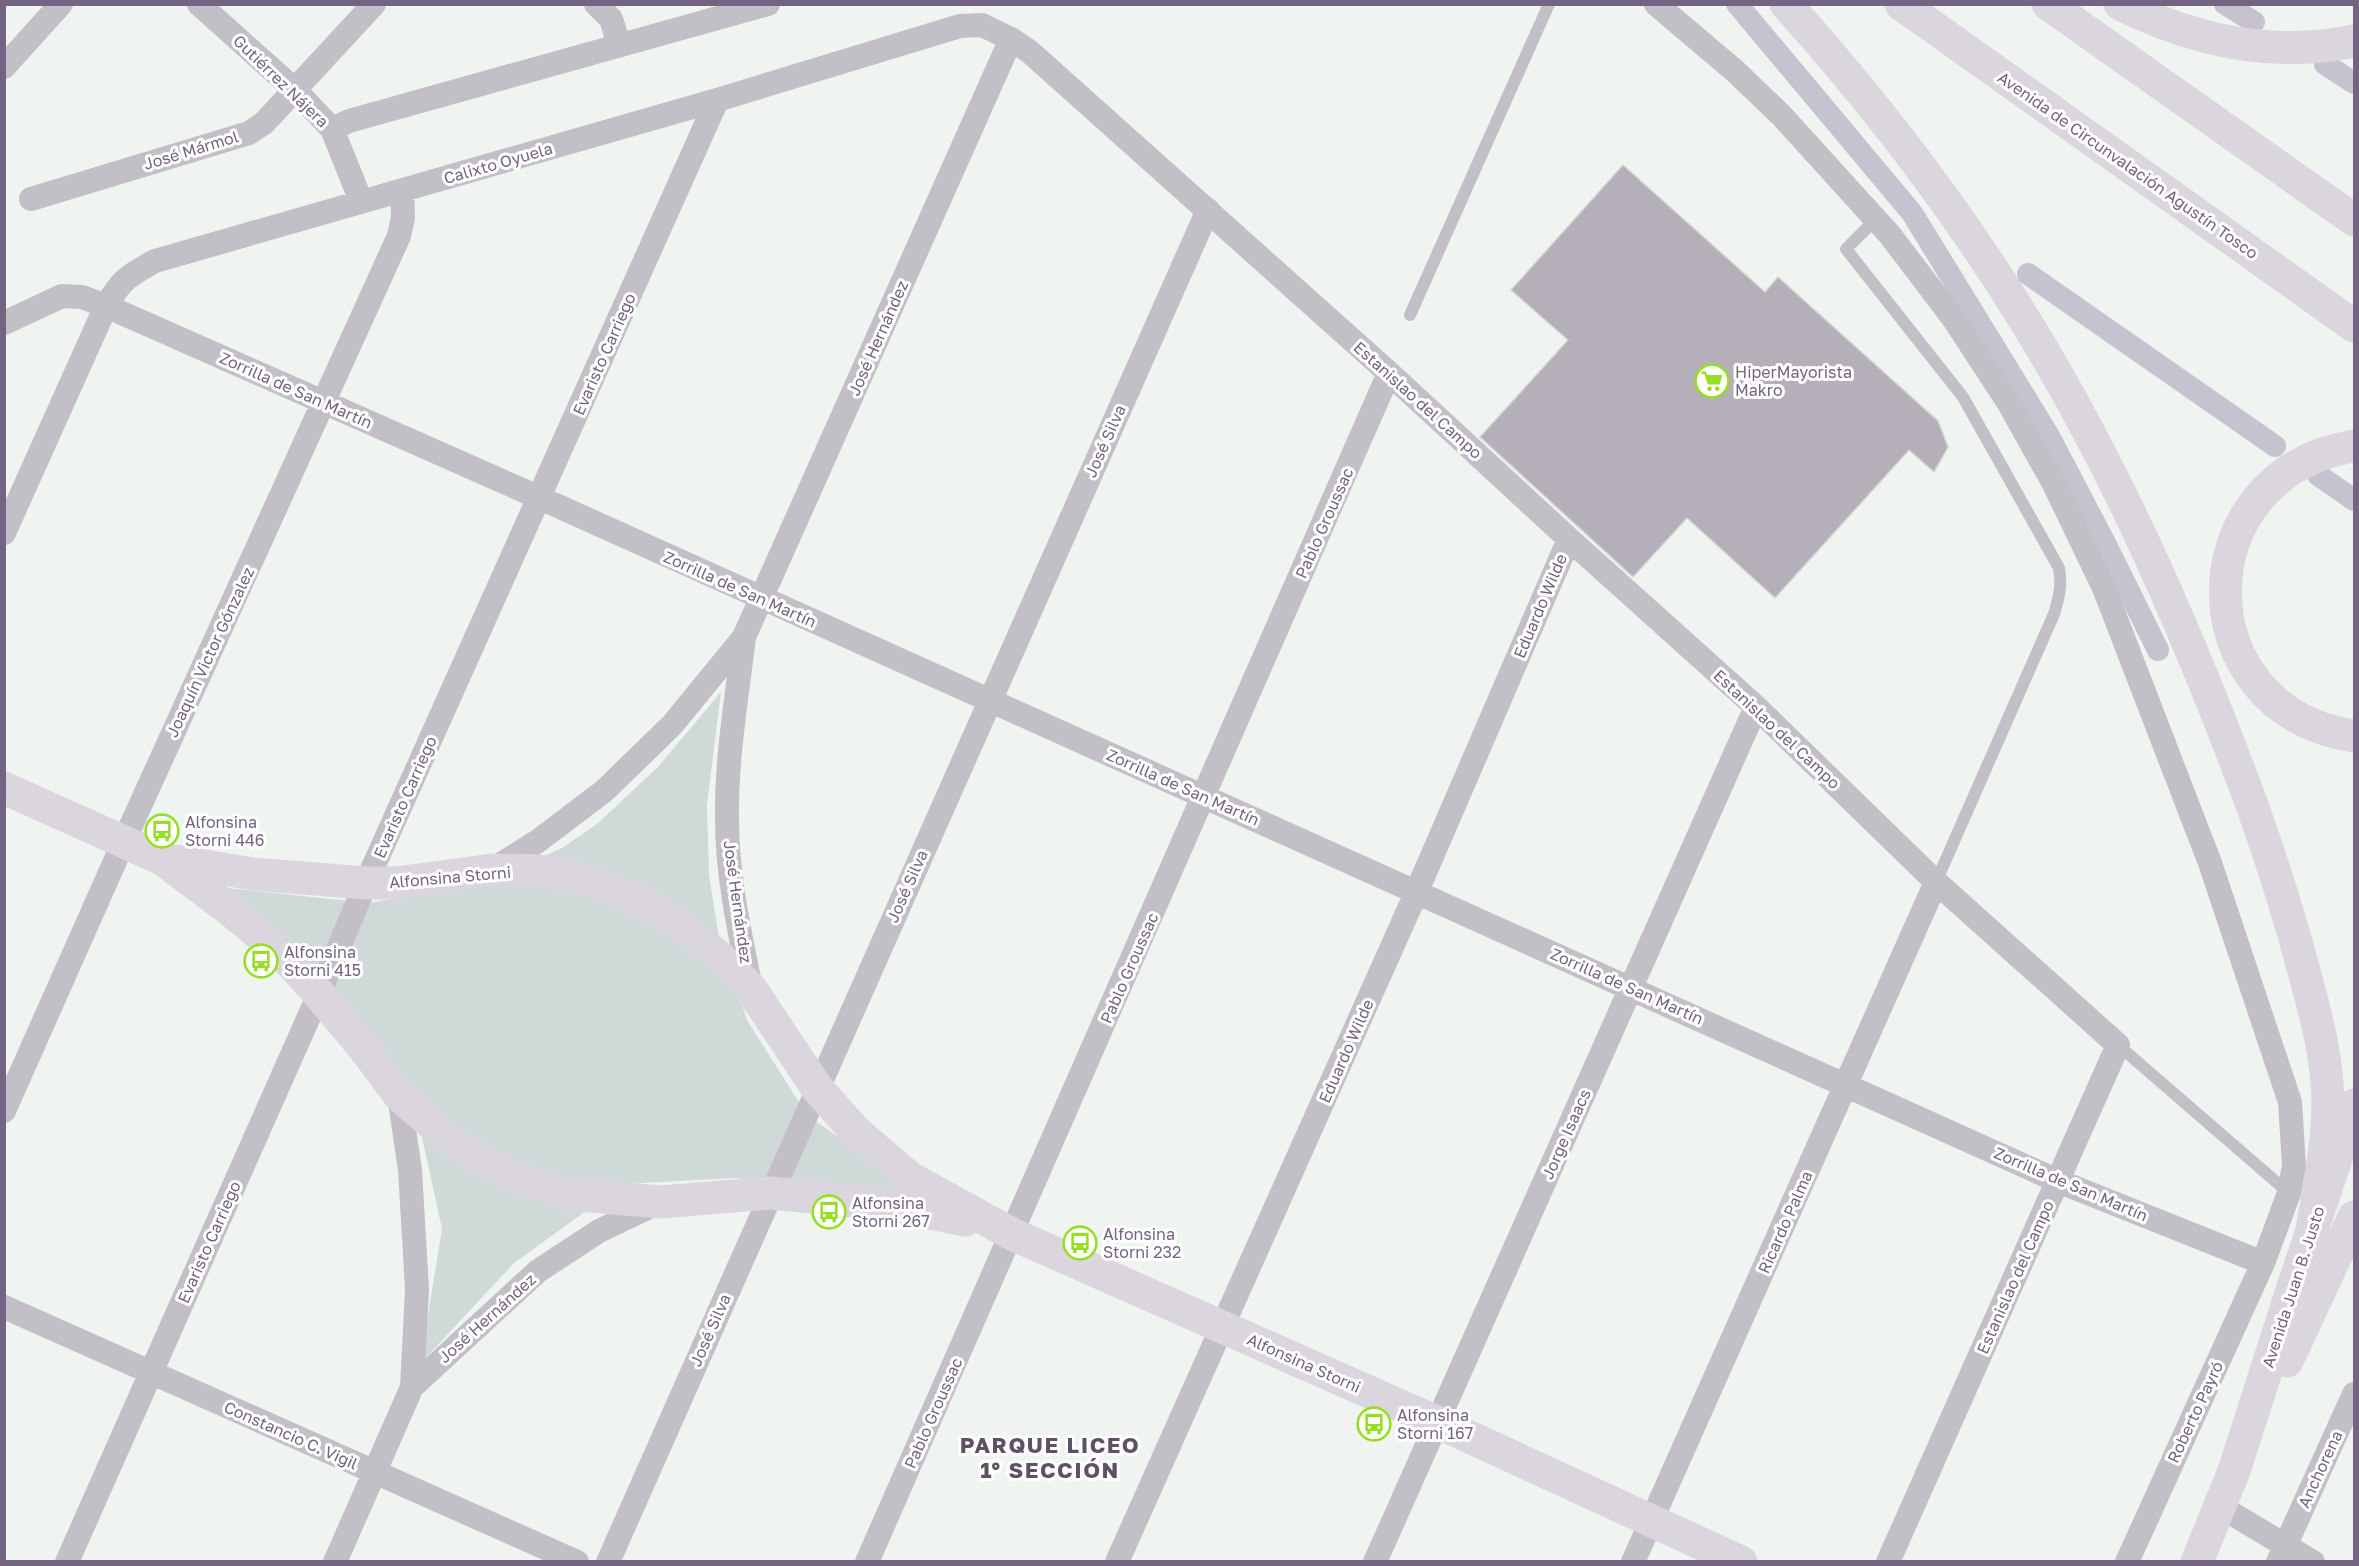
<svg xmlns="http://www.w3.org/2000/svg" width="2359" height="1566" viewBox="0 0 2359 1566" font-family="'Golos Text',sans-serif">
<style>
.green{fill:#cfd9d7}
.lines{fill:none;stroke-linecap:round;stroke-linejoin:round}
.canal{stroke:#c7c2cf;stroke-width:22}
.building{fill:#b5afba;stroke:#d3d5d3;stroke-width:1.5}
.lane{stroke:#c3bfc6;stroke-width:12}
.street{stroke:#c3bfc6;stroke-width:24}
.secondary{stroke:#dbd6de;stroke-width:33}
.primary{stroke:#dbd6de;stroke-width:33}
.highway{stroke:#dbd6de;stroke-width:33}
.labels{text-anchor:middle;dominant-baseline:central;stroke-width:6;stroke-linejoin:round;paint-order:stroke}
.street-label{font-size:16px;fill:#756481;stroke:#fff}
.poi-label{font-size:16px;fill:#756481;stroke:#fff;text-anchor:start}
.district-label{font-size:22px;font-weight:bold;letter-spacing:1.5px;fill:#5e5166;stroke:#fff}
</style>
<rect width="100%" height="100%" fill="#f0f4f1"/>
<path class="green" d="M721 692 707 805 709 875 718 932 747 1020 807 1115 929 1201 735 1178 623 1184 513 1264 420 1364 442 1229 411 1087 217 887 369 903 486 882 562 848 597 824 658 767Z"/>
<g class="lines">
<path class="canal" d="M1737 4 1912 213 2049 436 2104 541 2158 650
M2225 4 2254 22
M2325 64 2354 83
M2028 274 2275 446
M2318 475 2354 500"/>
</g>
<path class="building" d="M1623 165 1765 292 1778 277 1938 421 1948 447 1934 472 1909 450 1775 598 1687 518 1633 577 1480 437 1568 340 1511 290Z"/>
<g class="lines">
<path class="lane" d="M1876 219 1846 249 1963 397 2059 568C2062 585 2059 598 2054 614L1936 882
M1410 315 1549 4
M2118 1045 2289 1193"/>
<path class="street" d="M199 4 295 90 332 129 361 201
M596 4 611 19 619 44
M1656 4 1735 71 1781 115 1890 235 1953 318 2008 402 2054 484 2104 588 2210 863 2290 1102 2294 1166 2289 1193 2263 1263 2127 1562
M4 67 61 4
M332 129 349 121 768 4
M31 199 249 133 264 123 374 4
M4 323 62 296 82 297 106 306C122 279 128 276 155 261L717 100 960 26 982 25 1011 39 1030 52 1389 373 1569 539 1756 707 1936 882 2118 1045 1888 1562
M4 533 106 306 540 498 2058 1181 2263 1263
M744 637C737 697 726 758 727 820 727 877 740 933 751 989
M492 870 538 841 604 791 672 725 744 637 1011 39
M4 1111 124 841 399 236 403 217 402 191
M4 1307 577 1562
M412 1387 538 1271 599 1231 660 1202
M2221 1507 2313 1562
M67 1562 319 994 366 883 717 100
M335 1562 412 1387 417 1289 410 1170 399 1095
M608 1562 1208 210
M867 1562 1389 373
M1117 1562 1417 891 1569 539
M1375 1562 1756 707
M1633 1562 1936 882
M2278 1562 2354 1394"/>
<path class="secondary" d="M4 788 162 859 225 906 280 951 319 994 364 1048 399 1095 458 1146 509 1174 566 1194 661 1202 770 1193 884 1204 965 1220
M162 859 253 874 366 883H396L492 870 539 871 573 876 606 887 642 902 687 930 719 957 751 989 817 1088 855 1131 910 1178 1012 1234 1437 1422 1741 1562"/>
<path class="primary" d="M2287 1361 2354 1217
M2197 1562 2234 1471 2291 1293 2354 1105"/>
<path class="highway" d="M1786 4C1905 136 2012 284 2094 442 2156 560 2207 683 2253 808 2273 864 2291 921 2306 979 2317 1018 2327 1059 2328 1100 2328 1144 2319 1187 2312 1230
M1901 4 2354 326
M2048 4 2354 220
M2120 4C2194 41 2273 58 2354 41
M2354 446C2183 474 2182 710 2354 736
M2342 1244 2354 1223"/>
</g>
<defs>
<g id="supermarket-ring" transform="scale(1.725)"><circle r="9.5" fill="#fff" stroke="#97de26" stroke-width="1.5"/><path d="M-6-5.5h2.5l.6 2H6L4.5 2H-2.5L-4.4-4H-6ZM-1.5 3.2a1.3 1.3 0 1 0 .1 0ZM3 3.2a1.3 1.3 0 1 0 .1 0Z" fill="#97de26"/></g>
<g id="bus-ring" transform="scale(1.725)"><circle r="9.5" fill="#fff" stroke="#97de26" stroke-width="1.5"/><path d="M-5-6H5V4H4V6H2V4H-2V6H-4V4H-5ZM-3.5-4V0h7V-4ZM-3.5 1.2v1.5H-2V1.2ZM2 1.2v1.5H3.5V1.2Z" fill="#97de26"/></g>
</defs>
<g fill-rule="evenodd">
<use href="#supermarket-ring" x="1712" y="381"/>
<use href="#bus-ring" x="162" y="831"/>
<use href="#bus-ring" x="261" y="961"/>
<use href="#bus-ring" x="829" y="1212"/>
<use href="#bus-ring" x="1080" y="1243"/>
<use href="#bus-ring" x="1374" y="1424"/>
</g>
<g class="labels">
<g class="street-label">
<text transform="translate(281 81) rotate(44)">Gutiérrez Nájera</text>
<text transform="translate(191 150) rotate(-17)">José Mármol</text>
<text transform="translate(498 163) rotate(-16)">Calixto Oyuela</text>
<text transform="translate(2128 165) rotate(35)">Avenida de Circunvalación Agustín Tosco</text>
<text transform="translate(878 338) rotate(-66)">José Hernández</text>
<text transform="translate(604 354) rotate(-66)">Evaristo Carriego</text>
<text transform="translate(296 390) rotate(24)">Zorrilla de San Martín</text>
<text transform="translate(1418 400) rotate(42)">Estanislao del Campo</text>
<text transform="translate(1105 441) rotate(-66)">José Silva</text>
<text transform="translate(1324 523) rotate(-66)">Pablo Groussac</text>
<text transform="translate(740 589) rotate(24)">Zorrilla de San Martín</text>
<text transform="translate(1540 606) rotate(-67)">Eduardo Wilde</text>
<text transform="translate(210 652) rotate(-65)">Joaquín Victor Gónzalez</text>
<text transform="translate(1777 729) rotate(43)">Estanislao del Campo</text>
<text transform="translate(1183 787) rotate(24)">Zorrilla de San Martín</text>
<text transform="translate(405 797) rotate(-66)">Evaristo Carriego</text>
<text transform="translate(450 877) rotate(-5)">Alfonsina Storni</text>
<text transform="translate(907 886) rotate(-66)">José Silva</text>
<text transform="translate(738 902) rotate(82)">José Hernández</text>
<text transform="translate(1129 968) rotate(-66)">Pablo Groussac</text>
<text transform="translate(1627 986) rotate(24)">Zorrilla de San Martín</text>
<text transform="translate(1346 1051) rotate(-66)">Eduardo Wilde</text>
<text transform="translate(1566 1134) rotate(-66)">Jorge Isaacs</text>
<text transform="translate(2071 1184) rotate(23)">Zorrilla de San Martín</text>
<text transform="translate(1785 1222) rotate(-66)">Ricardo Palma</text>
<text transform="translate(209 1242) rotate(-66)">Evaristo Carriego</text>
<text transform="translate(2015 1277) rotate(-66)">Estanislao del Campo</text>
<text transform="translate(2293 1287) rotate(-72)">Avenida Juan B. Justo</text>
<text transform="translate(487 1318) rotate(-42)">José Hernández</text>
<text transform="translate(710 1330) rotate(-66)">José Silva</text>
<text transform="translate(1304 1363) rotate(24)">Alfonsina Storni</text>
<text transform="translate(2195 1412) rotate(-65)">Roberto Payró</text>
<text transform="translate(933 1413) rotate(-66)">Pablo Groussac</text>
<text transform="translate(291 1435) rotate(24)">Constancio C. Vigil</text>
<text transform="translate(2320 1469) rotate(-65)">Anchorena</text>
</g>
<g class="poi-label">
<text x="1735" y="372">HiperMayorista<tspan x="1735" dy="18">Makro</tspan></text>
<text x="185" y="822">Alfonsina<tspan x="185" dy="18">Storni 446</tspan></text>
<text x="284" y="952">Alfonsina<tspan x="284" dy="18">Storni 415</tspan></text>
<text x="852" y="1203">Alfonsina<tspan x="852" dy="18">Storni 267</tspan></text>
<text x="1103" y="1234">Alfonsina<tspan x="1103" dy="18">Storni 232</tspan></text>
<text x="1397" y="1415">Alfonsina<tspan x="1397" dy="18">Storni 167</tspan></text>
</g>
<g class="district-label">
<text x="1050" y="1444">PARQUE LICEO<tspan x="1050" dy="25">1° SECCIÓN</tspan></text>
</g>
</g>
<rect width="2359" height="1566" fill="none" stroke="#756481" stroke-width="12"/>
</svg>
